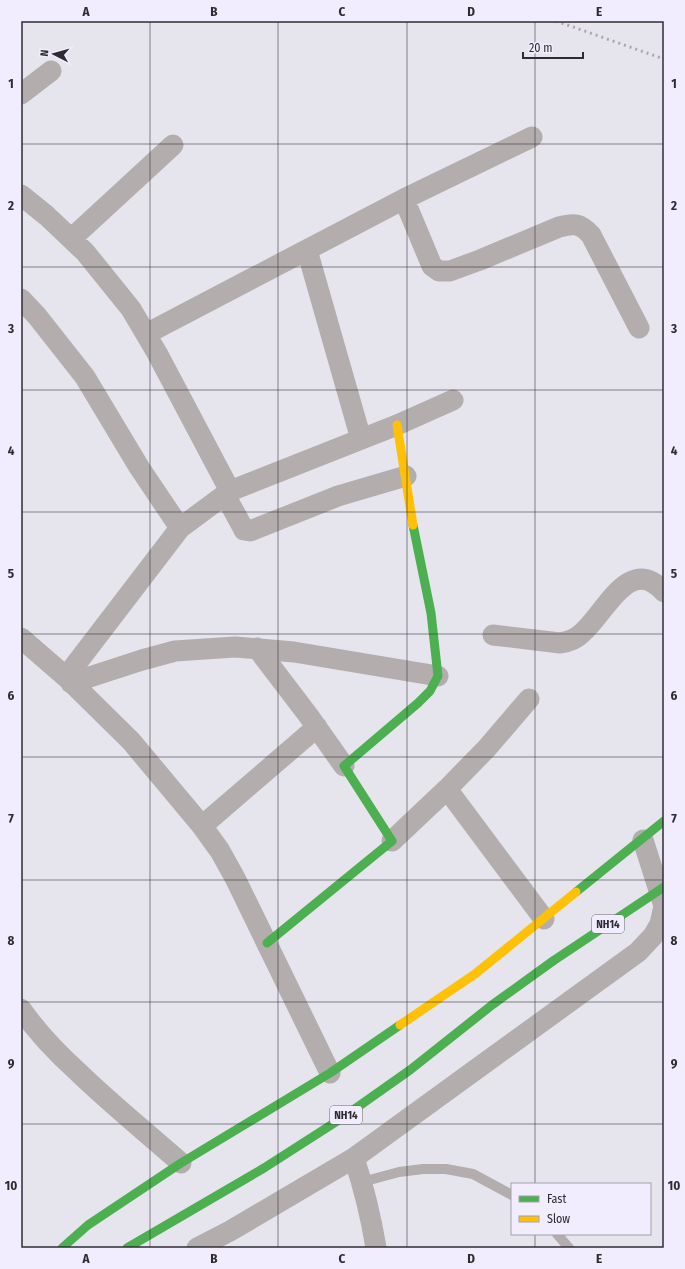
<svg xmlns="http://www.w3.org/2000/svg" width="685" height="1269" viewBox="0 0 685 1269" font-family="'Fira Sans Condensed',sans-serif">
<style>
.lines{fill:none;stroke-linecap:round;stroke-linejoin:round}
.lane{stroke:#b3aead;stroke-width:10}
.street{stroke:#b3aead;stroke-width:21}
.fast{stroke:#4caf50;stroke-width:9}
.slow{stroke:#ffc107;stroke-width:9}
.rail{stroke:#aaa8aa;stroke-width:3;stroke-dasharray:2 4;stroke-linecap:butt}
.fast-bridge{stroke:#4caf50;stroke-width:9}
.grid{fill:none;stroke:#2e2c33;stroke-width:1;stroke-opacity:0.55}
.labels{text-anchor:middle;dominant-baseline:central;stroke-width:4;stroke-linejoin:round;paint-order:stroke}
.shield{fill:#f1edfe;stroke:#686670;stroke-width:1}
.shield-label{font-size:11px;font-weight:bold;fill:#2e2c33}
.neatline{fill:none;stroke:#2e2c33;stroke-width:1.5}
.grid-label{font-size:13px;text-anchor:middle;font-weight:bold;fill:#2e2c33}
</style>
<rect width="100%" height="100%" fill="#e6e4ed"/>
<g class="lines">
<path class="lane" d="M362 1182 399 1172 423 1169H446L473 1174 512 1195
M557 1234 569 1248"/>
<path class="street" d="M21 94 51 71
M21 195 47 216 85 252 131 309 157 353 230 491
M404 199 432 266 439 271H450L480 260 559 227C574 223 580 223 591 235L639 328
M71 239 173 145
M307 250 361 439
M21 299 37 316 85 377 139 467 180 528 66 677
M146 334 404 199 532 137
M225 495 242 526 244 530 250 531 338 496 406 476
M180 528 230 491 397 425 453 400
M493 635 560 643C568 642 576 639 582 633 605 614 629 553 664 592
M21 638 66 677 131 741 202 826 220 851 235 878 330 1073
M257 648 308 715 344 766
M71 683 142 660 175 651 235 647 294 652 438 676
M447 789 544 919
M202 826 317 727
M392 841 447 789 487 748 529 699
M21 1009C37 1032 57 1053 78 1072 111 1104 147 1133 181 1163
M354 1158C364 1188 371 1217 376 1248
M197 1248 230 1231 354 1158 638 952 653 936 660 924 664 906 643 840"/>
<path class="fast" d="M576 892 664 821
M267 943 392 841 344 766 418 703 430 691 438 676 431 613 413 525
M62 1248 88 1225 181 1163 330 1073 400 1025
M127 1248 264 1168 342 1118 410 1070 492 1005 553 961"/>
<path class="slow" d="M397 425 413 525
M400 1025 475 974 576 892"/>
<path class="rail" d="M556 21 664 59"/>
<path class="fast-bridge" d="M553 961 664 887"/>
</g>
<path class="grid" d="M150 21V1248M278 21V1248M407 21V1248M535 21V1184M21 144H664M21 267H664M21 390H664M21 512H664M21 634H664M21 757H664M21 880H664M21 1002H664M21 1124H664M535 1234V1248"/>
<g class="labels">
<g class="shield">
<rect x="592" y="915" width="32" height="18" rx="3"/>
<rect x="330" y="1106" width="32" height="18" rx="3"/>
</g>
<g class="shield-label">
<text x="608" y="924">NH14</text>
<text x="346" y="1115">NH14</text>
</g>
</g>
<rect width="685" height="1269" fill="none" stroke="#f1edfe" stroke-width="44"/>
<rect x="511" y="1183" width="140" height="52" fill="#f1edfe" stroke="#a3a0ad"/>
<rect x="519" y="1196" width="20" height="6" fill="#4caf50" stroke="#a3a0ad"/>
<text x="547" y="1203" font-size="12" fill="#2e2c33">Fast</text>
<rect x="519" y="1216" width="20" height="6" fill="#ffc107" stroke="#a3a0ad"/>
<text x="547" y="1223" font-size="12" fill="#2e2c33">Slow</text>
<g transform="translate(54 54) rotate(276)" stroke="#f1edfe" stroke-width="3" paint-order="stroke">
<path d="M0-3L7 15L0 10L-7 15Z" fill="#2e2c33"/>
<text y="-6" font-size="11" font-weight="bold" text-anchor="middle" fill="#2e2c33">N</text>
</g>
<path d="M523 52v6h60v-6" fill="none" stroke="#2e2c33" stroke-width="2"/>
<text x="529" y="52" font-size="12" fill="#2e2c33" stroke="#f1edfe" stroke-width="3" paint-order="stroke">20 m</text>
<rect x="22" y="22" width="641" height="1225" class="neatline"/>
<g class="grid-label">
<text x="86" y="16">A</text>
<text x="214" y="16">B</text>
<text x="342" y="16">C</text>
<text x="471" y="16">D</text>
<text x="599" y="16">E</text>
<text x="11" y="88">1</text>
<text x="674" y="88">1</text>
<text x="11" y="210">2</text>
<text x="674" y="210">2</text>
<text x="11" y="333">3</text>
<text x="674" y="333">3</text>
<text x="11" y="455">4</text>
<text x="674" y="455">4</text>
<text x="11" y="578">5</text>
<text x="674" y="578">5</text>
<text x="11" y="700">6</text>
<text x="674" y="700">6</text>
<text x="11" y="823">7</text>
<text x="674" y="823">7</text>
<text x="11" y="945">8</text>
<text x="674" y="945">8</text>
<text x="11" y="1068">9</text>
<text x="674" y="1068">9</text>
<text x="11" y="1190">10</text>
<text x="674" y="1190">10</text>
<text x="86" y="1263">A</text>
<text x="214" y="1263">B</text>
<text x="342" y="1263">C</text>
<text x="471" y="1263">D</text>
<text x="599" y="1263">E</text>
</g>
</svg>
